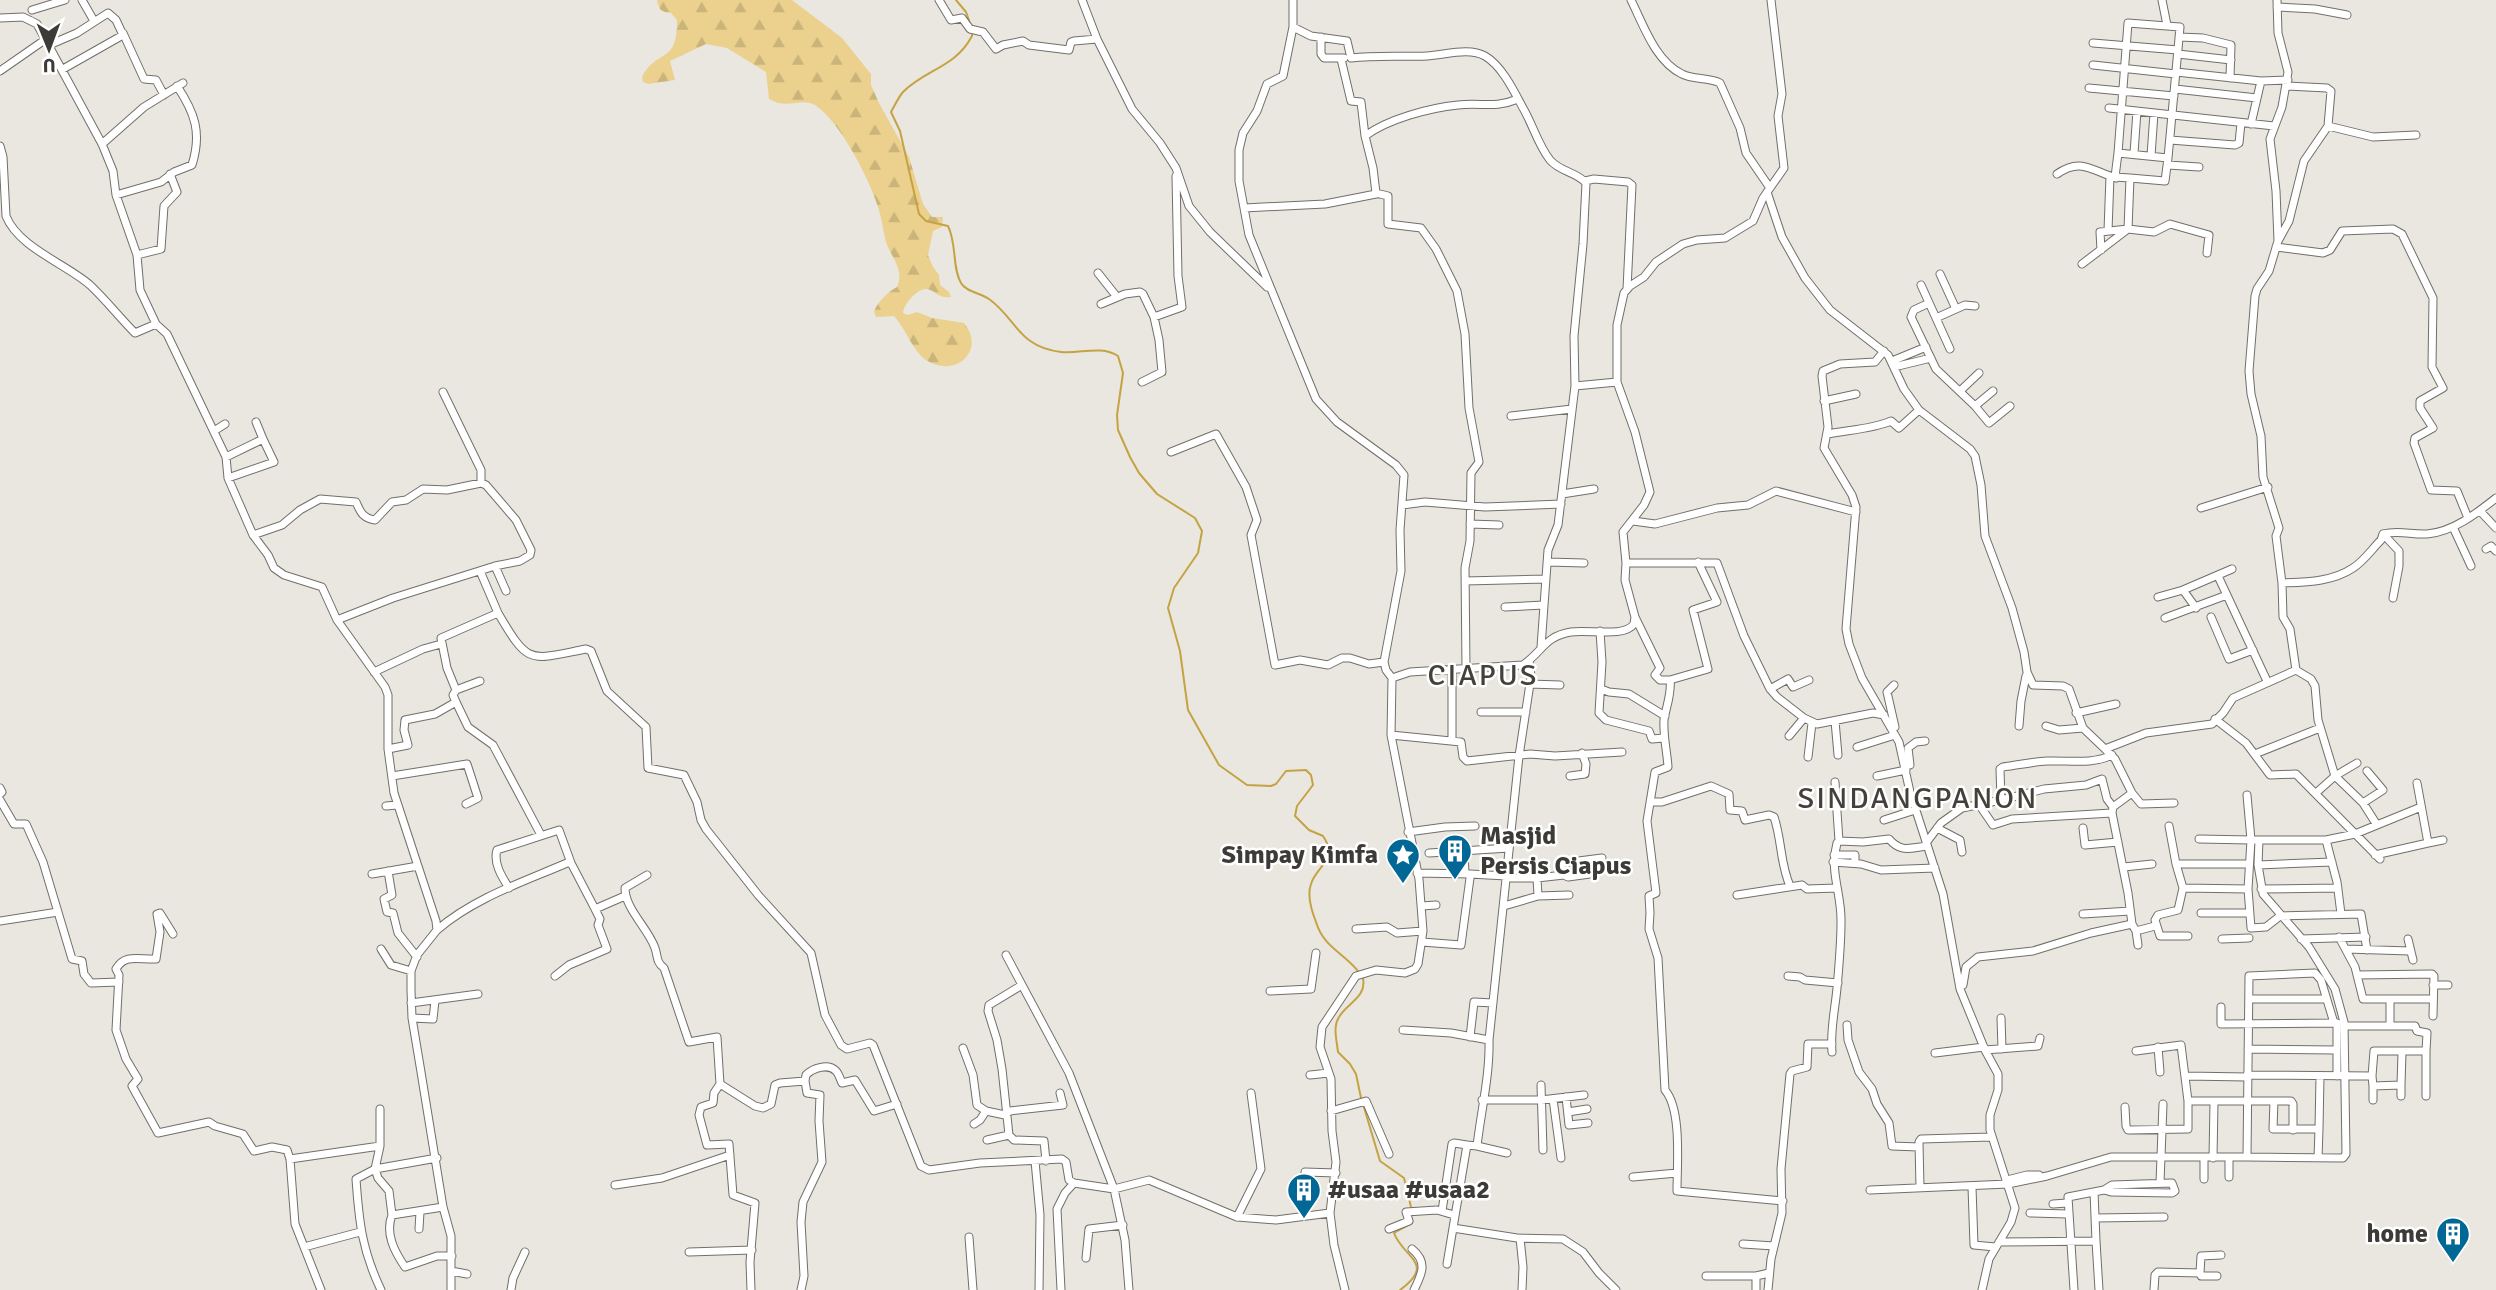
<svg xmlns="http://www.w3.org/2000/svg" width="2496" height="1290" viewBox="0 0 2496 1290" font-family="Signika,sans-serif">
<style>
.forest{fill:url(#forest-firs)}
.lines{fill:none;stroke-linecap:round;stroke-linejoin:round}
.stream{stroke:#c5a343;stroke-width:2}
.minor-casing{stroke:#726f69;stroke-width:9}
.minor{stroke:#fff;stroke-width:7}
.labels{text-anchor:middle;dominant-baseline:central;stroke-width:5;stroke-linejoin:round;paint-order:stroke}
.poi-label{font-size:26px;font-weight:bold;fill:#3c3b38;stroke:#fff;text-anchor:start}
.quarter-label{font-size:30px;letter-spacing:2px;fill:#44413c;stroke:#fff}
</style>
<defs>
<pattern id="forest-firs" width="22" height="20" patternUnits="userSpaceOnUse" patternTransform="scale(1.75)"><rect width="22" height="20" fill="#ebd18d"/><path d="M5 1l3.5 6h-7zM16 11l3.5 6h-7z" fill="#cab47a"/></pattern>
</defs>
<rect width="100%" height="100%" fill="#e9e7e0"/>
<path class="forest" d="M657 0H792L842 38 871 74V85L879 103 909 157 923 204 932 217H943L942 227 933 231 928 255 933 267 939 275 940 285 949 292 951 297C937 299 935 289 925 289 916 290 904 304 903 313L908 315 917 312 932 318 964 323C987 351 954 379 926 360 912 350 906 329 894 316L876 317 874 312C877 302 888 292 897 287 905 270 891 257 886 242 883 231 882 220 879 210 871 182 840 121 815 105 801 97 787 110 769 99L766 72 727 48 706 44 670 61 675 80 648 84 643 82 642 77C658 47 677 66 677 20L671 13C661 12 659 10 657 0Z"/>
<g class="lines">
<path class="stream" d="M956 0 966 12 971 26
M972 31V36C955 68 926 69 903 92 898 98 895 105 891 112L900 131 919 214 926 221 948 226C957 244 952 268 961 283 966 292 981 293 989 299 1016 318 1018 347 1061 352 1080 354 1101 345 1118 356L1123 373 1117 415 1118 430 1130 457 1139 473 1157 494 1195 518 1202 531 1198 553 1174 588 1168 608 1180 651 1188 710 1219 765 1247 785 1271 786 1276 784 1286 771 1306 770 1311 775 1313 785 1297 806 1295 816 1309 830 1323 836C1339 859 1316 867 1311 884 1307 895 1312 912 1316 922 1324 948 1343 952 1358 971
M1361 1098 1356 1074 1350 1064 1338 1052C1337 1042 1333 1028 1338 1019 1345 1003 1367 999 1363 978
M1363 1104 1380 1161 1404 1178 1411 1207
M1400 1290C1437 1263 1403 1258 1394 1233L1412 1223"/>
<g class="minor-casing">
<path id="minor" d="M82 0 94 21
M939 0 951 20 962 18 970 29 983 32 996 49 1003 45 1023 41 1029 45 1069 50 1071 42 1074 41 1097 39
M1082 0 1097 39 1132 109 1160 143 1176 168 1189 206 1210 232 1267 287
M1293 0V27L1283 76 1267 84 1257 111 1243 133 1239 150V181L1249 235 1316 399 1337 422 1396 465 1404 475 1400 530 1401 571 1384 662 1386 670 1392 678
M1631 0C1643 24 1655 61 1682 74 1693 80 1708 77 1720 83L1740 128 1746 153 1770 188
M2162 0 2167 25
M2277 7 2315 9 2347 15
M32 10 65 0
M0 18 23 17 37 24 102 144 113 171 116 195 137 255 140 290 156 324 167 334 226 457 228 478 253 535 268 555 274 568 284 575 322 587 337 620 385 687 388 695V749L394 793 436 921 437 930 417 955 411 971V990L412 1018 420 1066 443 1207 451 1236V1290
M1293 27 1311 36 1347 41 1351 58C1377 55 1401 57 1427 56 1445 55 1469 47 1485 56 1502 66 1514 91 1523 108 1533 125 1538 145 1550 160 1560 172 1577 172 1586 183L1583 244 1574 336 1575 386
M123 33 144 79 156 80 164 95
M1321 37V54L1324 58H1344
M2179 37 2203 38 2231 45 2230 78
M2093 43 2178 50
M49 45 77 33 108 13 116 20 123 35 63 69
M2178 54 2231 60
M1341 59 1351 101 1361 102 1365 136
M2093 65 2176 74
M0 71 46 39
M2176 72 2261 81
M2089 88 2174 96
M2175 89 2257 98
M2109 108 2274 126
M2251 124 2261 81 2288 80
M2328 126 2373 137 2416 135
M2170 140 2235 145 2239 143 2241 123
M102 144 144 107 183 83
M0 146 3 157 6 216C18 247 66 264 90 285 106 300 120 318 135 333L156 324
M2134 153 2137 111
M2151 156 2154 113
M2168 165 2199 167
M2057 174C2081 157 2092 171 2116 178
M2130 178 2165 181 2168 158
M1585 181 1594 179 1628 182 1632 185 1627 289
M1767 192 1782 237 1805 278 1830 310 1888 355 1904 389 1919 410 1970 449 1975 456 1981 485 1985 536 2012 608 2024 652 2027 672 2033 685 2063 686 2069 689 2083 728 2105 749
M116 195 161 182 174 172 192 165C202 133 195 113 177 86
M1244 208 1325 204 1376 194
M2108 231 2110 176
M2278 241 2289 221 2304 161 2328 126 2331 91 2327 88 2287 86
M2276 247 2323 253 2330 250 2342 231 2393 229 2402 234 2433 298 2432 367 2443 388 2420 401V408L2433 428 2415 438 2414 443 2431 490 2457 491 2468 518
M2101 250 2100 232 2128 229 2154 232 2170 224 2209 235 2207 253
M137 255 161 249 164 206 177 192 170 174
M2082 264 2128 229 2130 178 2115 177 2118 153 2168 158 2180 27 2128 23 2118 153
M1098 273 1117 297
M1940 274 1956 309
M1921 285 1950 349
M1929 303 1914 310 1911 317 1936 369 1975 406 1989 423 2010 406
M1101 304 1125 294 1140 292 1143 294 1154 317
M1936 318 1965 305 1975 306
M1884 351 1875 362 1840 364 1823 371 1822 376 1828 427 1824 448 1852 495 1856 507 1846 629 1849 644 1862 678 1899 742 1910 792 1943 894 1960 989 1985 1050 1998 1074V1090L1990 1115V1130L2015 1208 2011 1222 1989 1259 1982 1290
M1892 361 1926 347
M1894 367 1931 358
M1142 382 1162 372 1159 340 1154 317 1182 307 1178 276 1176 176
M1960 391 1979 373
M443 392 481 470V483
M1824 401 1856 394
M1975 406 1993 391
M1511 416 1572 409
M214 431 225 424
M1828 434C1848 430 1873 429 1891 421L1899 428 1919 410
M1171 452 1216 434 1246 487 1257 520 1251 535 1275 665 1300 660 1328 665 1342 658H1350L1369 664 1384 662
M226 457 263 439 256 422
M228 478 274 462 263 439
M1562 494 1594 489
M1402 505 1425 502 1485 507 1561 504
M2201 508 2268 487
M2480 511 2496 528
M1633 521 1655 524 1717 508 1748 505 1776 491 1856 512
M1470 524 1499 525
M2453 527 2471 566
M2383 534 2399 551V566L2393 598
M253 535 282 525 300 510 320 499 356 502C360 511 362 518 375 520L392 502 406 500 423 489 447 490 481 483 486 485 516 520 531 550 530 555 520 561 495 566
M2486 549 2491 546 2496 551
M1547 562 1584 563
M1698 562 1717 602 1693 610 1708 669 1670 680C1672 693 1666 707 1664 720 1663 736 1667 751 1668 767L1655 772 1647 821 1656 893 1649 896 1650 913 1649 929 1658 958 1665 1090C1682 1110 1677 1164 1677 1191L1783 1201
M1626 563H1717L1744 636 1770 689 1777 697 1804 718 1817 724 1873 713 1884 715
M2218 576 2267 681
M1465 581 1546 579
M2282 583C2306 582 2332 582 2353 568 2364 561 2372 549 2381 540L2383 534C2399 530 2412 535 2427 534 2453 532 2477 513 2496 498
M2183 590 2196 608
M2158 597 2183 590 2232 569
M1505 607 1544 605
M498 613C529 666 529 660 586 649L591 651 607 691 646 727 648 768 684 775 697 802 701 820 706 829 759 896 811 953 825 1015 841 1045 847 1049 870 1043 873 1045 921 1166 929 1170 980 1163 1062 1159 1066 1162 1069 1180 1074 1183 1114 1189 1149 1180 1237 1217 1276 1220 1330 1213
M1635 617 1660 668 1655 675 1660 680H1670
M2211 617 2229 659 2253 650
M2165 618 2227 595
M337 620 393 598 495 566 506 591
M1600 631 1602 662 1599 713 1606 720 1649 731 1652 739 1664 738
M1541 647 1548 550 1558 525 1575 386 1617 382
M1529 661 1531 677 1519 756 1489 1040C1490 1075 1481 1111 1477 1146L1467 1145 1453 1228 1517 1238 1563 1239 1583 1252 1599 1273 1616 1290
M1452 669V740
M1466 669 1465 568 1470 541 1471 473 1479 462 1469 408 1465 334 1457 291 1436 249 1421 228 1388 224V196L1376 193 1373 168 1365 136C1388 119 1429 108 1458 105 1482 102 1493 109 1518 99
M2296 670 2311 679 2315 686 2318 720 2335 776 2357 763
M374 672 423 649 441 644
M1529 684 1560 685
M1894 685 1887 692 1895 727
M1601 689 1609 692 1629 694 1665 716
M1770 689 1788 679 1793 687 1809 680
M456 690 480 681
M456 702 468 727 493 745 541 835
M1481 712H1526
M2076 713 2116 704
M2215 719 2246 743 2270 775 2296 774 2380 859
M1835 721 1838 755
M2019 726 2021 701 2026 676
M2046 726 2059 730 2083 728
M1391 735 1461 742 1463 757 1467 761 1530 754 1555 756 1622 752
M1789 736 1804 718
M1857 747 1895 735
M388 749 408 745 404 730 405 720 435 714 456 702 453 695 456 690 447 668 441 638 498 613 480 571
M2255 754 2320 728
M1808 757 1812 723
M1910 765 1908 748 1916 742 1925 741
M392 776 467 764 478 798 466 804
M1570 776 1585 774 1586 764 1582 753
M1877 776 1906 770
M1835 782 1839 841
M0 788 2 792 0 794
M2132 793 2141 804 2174 803
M2316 793 2335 776 2363 803 2377 825
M0 800 14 824H26L43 862 72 959 82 961 84 974 91 983 119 982
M2001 800 2044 789 2086 785 2102 779 2107 799 2113 807
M1650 802H1662L1711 786 1729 794 1730 810 1742 811 1745 820 1769 815 1774 817C1782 840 1780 864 1790 886
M1978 803 1993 825 2012 819 2112 813
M2363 803 2383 790 2367 771
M386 806 397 805
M1884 820 1915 810
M2169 826 2176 864
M1937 828 1960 840 1962 852
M2083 828 2085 845 2118 842
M1408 832 1445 827 1475 826
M2199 839 2251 840 2247 795
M2326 840 2337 882 2341 914
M1926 843 1941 823 1962 808 2001 800 2000 769 2003 767C2017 765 2032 762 2047 761 2069 760 2091 765 2112 755
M2428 843 2443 840
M1464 851 1465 874
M1429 853 1509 848
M1834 855H1855V863
M2375 855 2428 843 2417 783
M1833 862 1861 864 1881 870 1935 868
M2258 865 2332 862
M2124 867 2152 864
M388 871 392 895 384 899 387 912 393 913 398 933 417 957
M1417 873 1470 874V878L1461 945 1422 942
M372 874 418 866
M1470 874 1506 876
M647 875 625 888C625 909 648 928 655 948 658 957 656 962 664 968L689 1042 717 1037 720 1084 755 1106 763 1108 771 1104 775 1085 780 1083 805 1081 807 1093 820 1095 819 1121 822 1162 803 1202 801 1222 804 1276 801 1290
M1564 875 1568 877 1590 874
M1506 878H1537L1538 896 1569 895
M1537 878 1564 875 1563 863 1602 858
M509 888C502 877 493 863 497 850L559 830 571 863
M2183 888 2248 889
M2261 889 2338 888
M1737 895 1802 885 1807 889 1837 888
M1422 906 1436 905
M1504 906 1538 896
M2201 913H2249
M2083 914 2130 911
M0 921 58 912
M2155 926 2136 931 2132 924 2128 893 2112 813 2113 807 2132 793 2115 759 2105 749 2146 733 2212 724 2223 713 2233 698 2296 670 2290 629 2283 617 2282 583 2276 536 2279 528 2263 477 2261 436 2251 394 2249 371 2255 296 2257 289 2269 271 2278 241 2276 191 2270 139 2282 107 2288 72 2278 33 2277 0
M1356 929 1387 927 1397 933 1423 931
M437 930C474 898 523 882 567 863H571L595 909 625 896
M2136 931 2138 945
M173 934 160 913 157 914 160 932 156 959C140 960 125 953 116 969L119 975 116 1030 126 1059 138 1079 132 1086 158 1133 209 1122 215 1126 243 1134 254 1151 272 1147 287 1150 290 1159 380 1146
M2188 936H2160L2155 920 2158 915 2178 910 2183 888 2176 864H2249
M2339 937 2355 967 2363 999H2433
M2222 939 2249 938
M2301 939 2366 937
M2408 939 2413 960
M381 949 391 965 411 971
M2346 949 2410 951
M2367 950 2361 914 2280 916 2266 927 2251 928 2248 889 2251 840H2326L2355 834 2421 807
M1006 955 1069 1073 1114 1189 1125 1240 1129 1290
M2357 975 2432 974 2434 976 2433 1016
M555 976 569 965 607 949 598 925 600 919 595 909
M1788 976 1800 977 1805 980 1838 983
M1022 985 989 1005 988 1011 997 1040 1002 1069 1009 1135 1014 1140 1044 1141 1046 1161
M1963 985 1966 967 1978 957 2033 951 2091 933 2132 924
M2433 985H2448
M1270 991 1311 989 1316 953
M2249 999H2326
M411 1003 478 994
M2221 1007V1024L2337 1023
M412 1018 433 1019 435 1001
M2001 1018 2002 1049
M2337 1023V1076
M1847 1025 1848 1040 1859 1072 1872 1089 1877 1104 1889 1123 1892 1146 1919 1147
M2344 1026H2415L2417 1031 2427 1033 2426 1051H2374L2372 1076
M2390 1026V1000
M1403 1030 1451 1033 1489 1040
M1470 1037 1474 1002 1493 1003
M2158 1047 2160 1072
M963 1048 973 1075 977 1105 986 1111 1005 1115 1010 1111 1063 1105 1060 1093
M2248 1049 2337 1050
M1985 1050 2038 1046 2040 1038
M2136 1051 2181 1045 2188 1101H2291L2293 1104V1130
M1832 1052C1830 1030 1835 1010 1837 988 1839 966 1841 944 1841 923 1842 893 1829 873 1837 843L1839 841 1863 842 1889 839C1901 853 1910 848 1927 846
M1935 1053 1984 1047
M1310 1075 1329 1073
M2247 1075 2372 1076 2373 1086 2401 1085V1096
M2186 1076 2247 1077
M805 1081 806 1075C813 1068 828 1063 836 1071 839 1074 840 1079 842 1083L855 1080 874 1111 897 1104
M720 1084 714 1093 713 1103 701 1107 699 1115 707 1145 729 1144 733 1195 755 1203 750 1262 751 1290
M1541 1085 1543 1150
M2401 1085 2402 1052
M2373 1086V1100
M2426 1096V1051
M1566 1097 1569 1125 1588 1123
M1553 1099 1561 1158
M1482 1100H1541L1584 1095
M2274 1101 2273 1129H2319L2318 1158
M2125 1107 2126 1126 2128 1130 2188 1129V1101
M380 1109V1146L375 1169 378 1178 389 1191 392 1215 443 1207
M1331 1111 1366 1101 1389 1154
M1568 1112 1587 1109
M974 1124 980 1120 986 1111
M2319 1129 2320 1076
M987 1140 1009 1135
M1477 1146 1507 1153
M2247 1157 2343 1158 2346 1154 2344 1022 2335 989 2309 947 2263 894 2258 865 2259 840
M2204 1158V1179
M2213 1158 2214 1102
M290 1159 295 1224 321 1290
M1035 1161 1040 1215 1039 1290
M1305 1172 1336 1173
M1633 1177 1677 1173
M2229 1177V1158
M2007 1180 2027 1175H2039
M2160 1183 2163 1104
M615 1185 662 1178 730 1155
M1972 1187 1974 1245 1995 1247
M1920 1188 1919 1142 1921 1139 1991 1137
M1870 1190 2008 1184 2047 1176 2111 1157H2247L2249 976 2315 973 2321 980 2334 1023
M2094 1192 2096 1241
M2053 1204 2067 1203
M1442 1211 1452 1144 1454 1143 1467 1145
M2030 1213 2068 1214
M392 1215C385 1233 394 1251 405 1267L437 1256H452
M1237 1217 1261 1169 1251 1093
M2095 1218 2164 1217
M419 1229 420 1212
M1389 1229 1409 1221 1406 1212 1437 1210 1454 1215
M969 1237 973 1290
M1520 1238 1523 1267 1522 1290
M1999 1242 2096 1241 2099 1290
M1743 1244 1774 1246
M304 1247 360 1232
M1412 1249C1428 1262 1422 1274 1414 1290
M689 1252 752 1250
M1086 1258 1089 1229 1123 1225
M1447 1264 1453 1228
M451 1271 467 1274
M2200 1273 2201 1256 2221 1255
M1706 1276H1756L1769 1273
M1756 1276V1290
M381 1290C362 1250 359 1222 356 1179L375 1169 437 1158
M511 1290 513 1278 525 1252
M1061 1290 1057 1209 1065 1193 1074 1183
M1345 1290 1334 1245 1330 1213 1336 1162 1332 1131 1331 1079 1320 1047 1322 1027 1356 976 1376 970 1405 973 1415 969 1418 964 1423 931 1419 879 1391 735 1392 678 1410 672 1523 665C1542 652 1545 636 1571 632 1588 629 1624 638 1634 624L1635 617 1625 580 1626 563 1623 532 1644 505 1650 492 1635 432 1617 382V325L1624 293 1630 286 1644 277 1656 262 1683 244 1697 240 1725 238 1753 221 1763 198 1784 168 1778 116 1782 94 1771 0
M1768 1290 1771 1259 1782 1213 1781 1169 1790 1074 1792 1071 1807 1067 1808 1044H1832
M2074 1290 2068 1197 2104 1190 2111 1192 2172 1193 2175 1191 2172 1183 2112 1185 2104 1190
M2154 1290 2155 1275 2158 1272 2200 1273 2201 1276H2217"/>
</g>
<use href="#minor" class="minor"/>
</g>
<defs>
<g id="building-pin" transform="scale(1.75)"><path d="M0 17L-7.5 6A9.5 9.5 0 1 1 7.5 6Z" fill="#016795" stroke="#fff"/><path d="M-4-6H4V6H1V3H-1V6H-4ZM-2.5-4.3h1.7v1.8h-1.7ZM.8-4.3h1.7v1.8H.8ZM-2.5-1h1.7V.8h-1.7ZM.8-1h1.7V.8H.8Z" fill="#fff"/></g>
<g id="sight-pin" transform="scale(1.75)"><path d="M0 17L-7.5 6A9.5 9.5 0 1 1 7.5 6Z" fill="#016795" stroke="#fff"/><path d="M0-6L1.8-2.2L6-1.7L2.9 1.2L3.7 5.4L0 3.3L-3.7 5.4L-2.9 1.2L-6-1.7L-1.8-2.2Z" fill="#fff"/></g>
</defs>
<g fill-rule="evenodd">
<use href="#building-pin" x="1455" y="851"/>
<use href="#sight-pin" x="1403" y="855"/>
<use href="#building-pin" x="1304" y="1190"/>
<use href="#building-pin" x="2453" y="1234"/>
</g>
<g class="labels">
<g class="poi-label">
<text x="1480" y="836">Masjid<tspan x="1480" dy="30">Persis Ciapus</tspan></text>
<text x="1378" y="855" text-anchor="end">Simpay Kimfa</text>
<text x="1328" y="1190">#usaa #usaa2</text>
<text x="2428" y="1234" text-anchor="end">home</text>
</g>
<g class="quarter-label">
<text x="1483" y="675">CIAPUS</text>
<text x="1918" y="798">SINDANGPANON</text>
</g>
</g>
<g transform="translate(49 49) rotate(179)" stroke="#ffffff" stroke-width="5" paint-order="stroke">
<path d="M0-5L12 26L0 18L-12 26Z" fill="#3c3b38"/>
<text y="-10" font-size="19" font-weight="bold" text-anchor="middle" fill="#3c3b38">U</text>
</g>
</svg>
